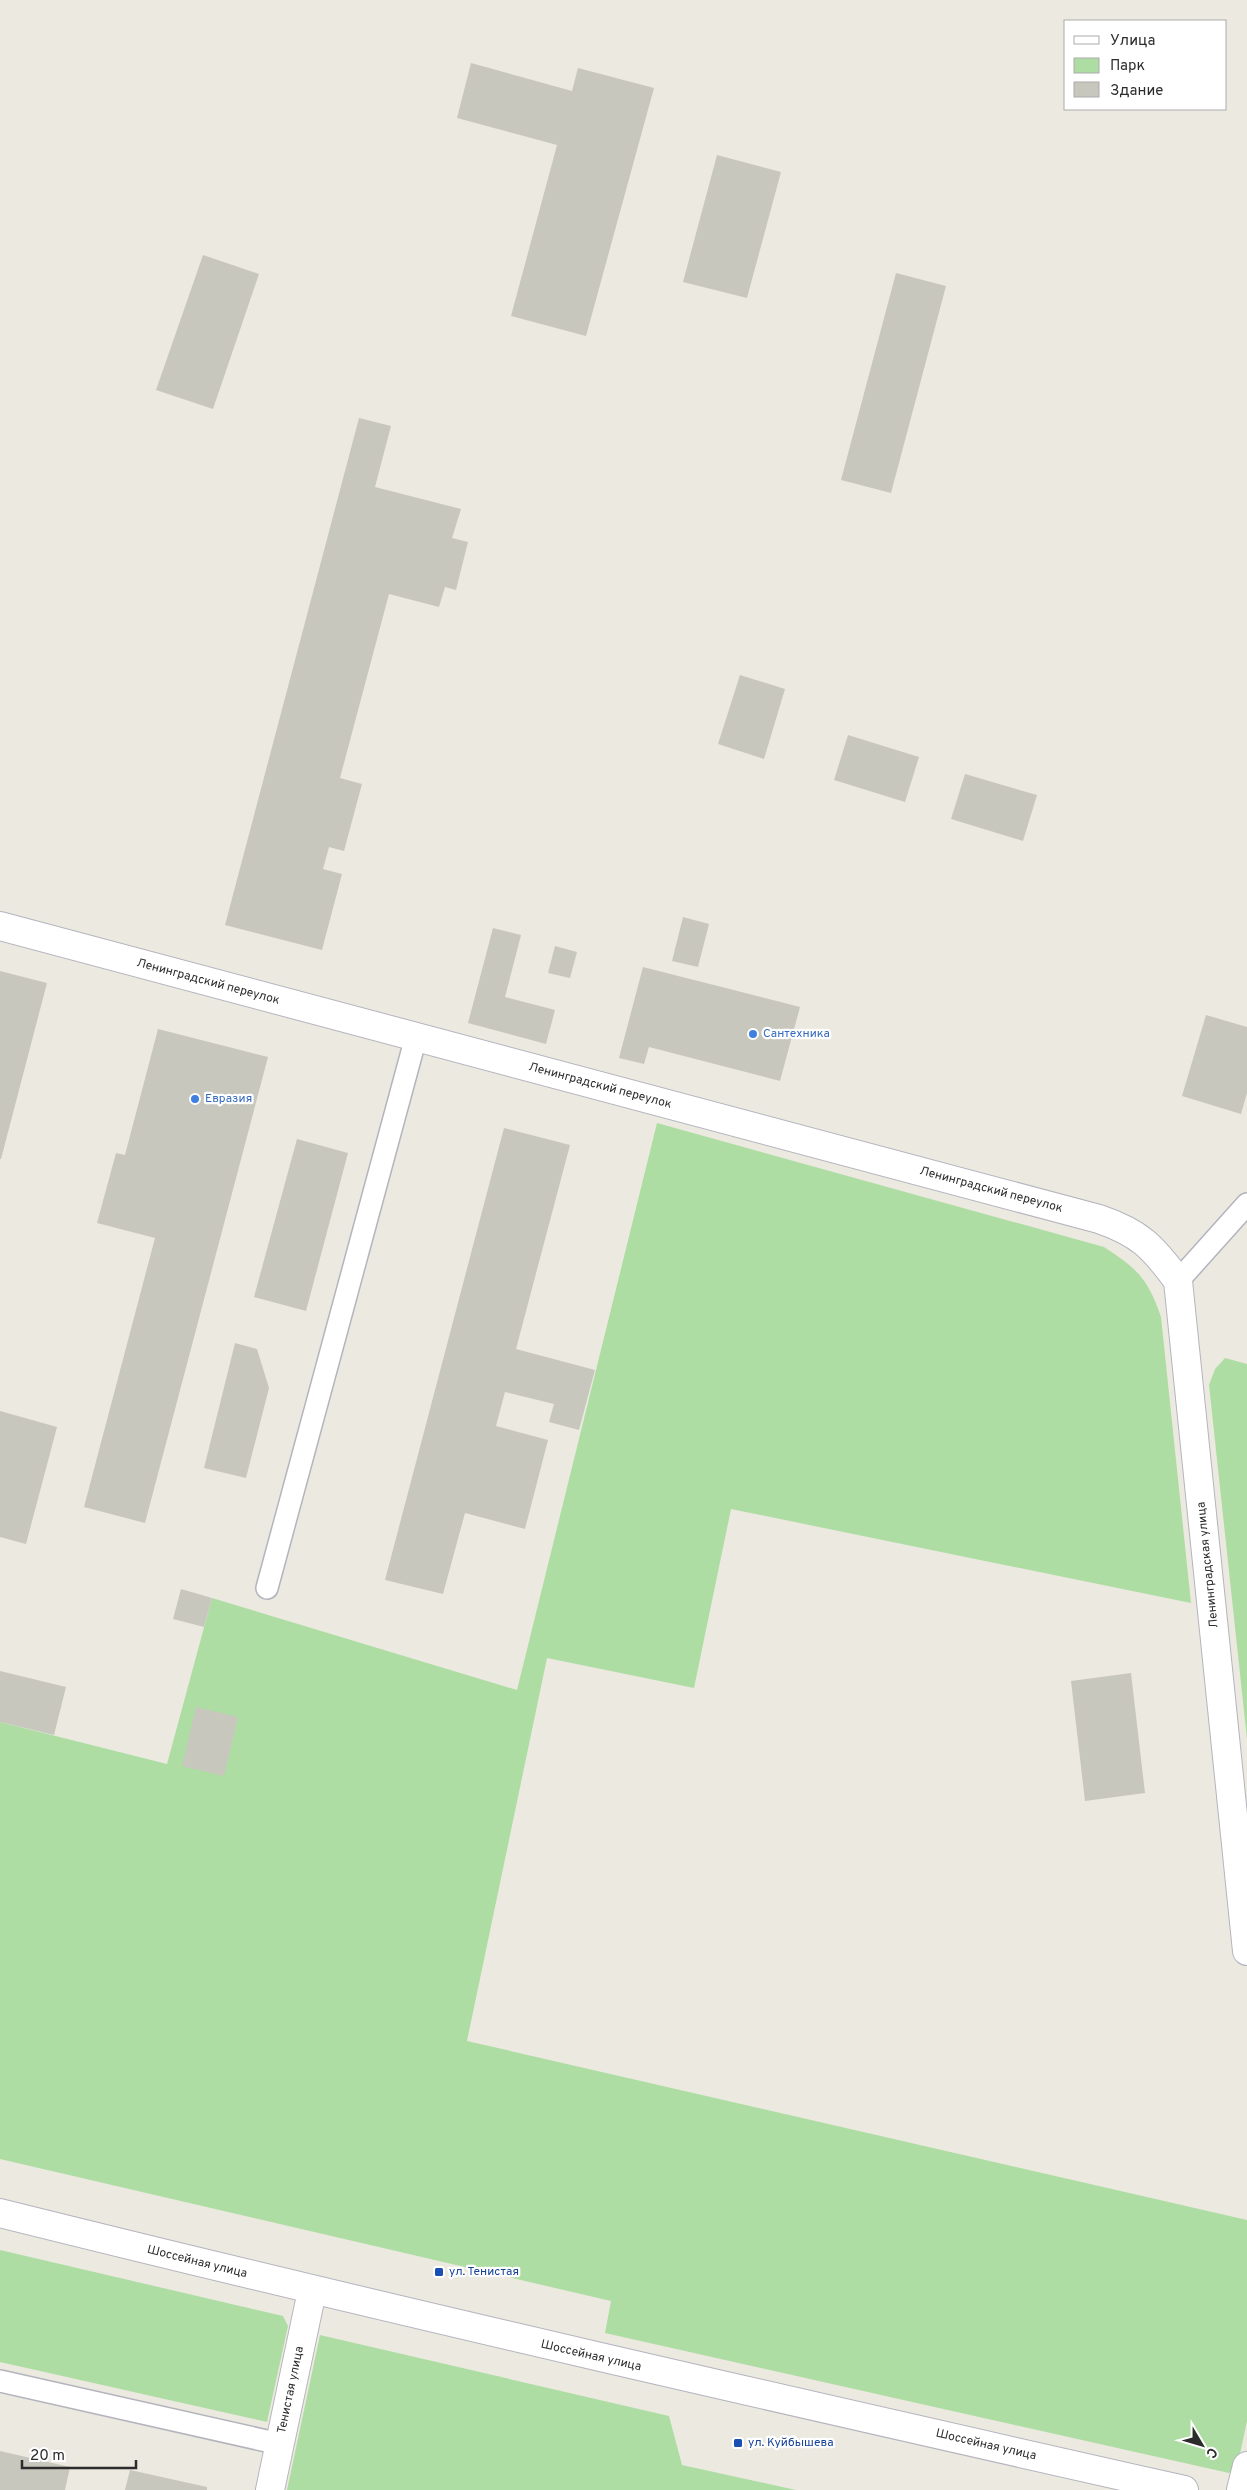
<svg xmlns="http://www.w3.org/2000/svg" width="1247" height="2490" viewBox="0 0 1247 2490" font-family="Overpass,sans-serif">
<style>
.green{fill:#aedda3}
.building{fill:#c8c7be}
.lines{fill:none;stroke-linecap:round;stroke-linejoin:round}
.service-casing{stroke:#b4b4be;stroke-width:24}
.minor-casing{stroke:#b4b4be;stroke-width:30}
.secondary-casing{stroke:#b4b4be;stroke-width:30}
.service{stroke:#fff;stroke-width:21}
.minor{stroke:#fff;stroke-width:28}
.secondary{stroke:#fff;stroke-width:28}
.shop-dot{fill:#3f7fe0;stroke:#fff;stroke-width:2}
.transit-dot{fill:#1a4fb4;stroke:#fff;stroke-width:2}
.labels{text-anchor:middle;dominant-baseline:central;stroke-width:4.5;stroke-linejoin:round;paint-order:stroke}
.street-label{font-size:12px;fill:#2c2c2c;stroke:#fff}
.shop-label{font-size:12px;fill:#366cbe;stroke:#fff;text-anchor:start}
.transit-label{font-size:12px;fill:#164399;stroke:#fff;text-anchor:start}
</style>
<rect width="100%" height="100%" fill="#ece9e0"/>
<path class="green" d="M657 1123 1104 1247C1138 1269 1148 1279 1161 1317L1191 1603 731 1509 694 1688 547 1658 467 2041 1247 2220V2421L1237 2468 1229 2473 605 2333 611 2301 0 2159V1722L167 1764 212 1598 517 1690Z
M1225 1358 1247 1364V1739L1209 1385 1215 1369Z
M0 2250 283 2316 288 2326 267 2422 0 2362Z
M320 2335 669 2416 682 2465 796 2490H287Z"/>
<path class="building" d="M471 63 572 91 578 68 654 88 586 336 511 316 557 145 457 118Z
M717 155 781 172 747 298 683 282Z
M203 255 259 274 213 409 156 390Z
M896 273 946 286 891 493 841 480Z
M359 418 391 426 375 487 461 509 452 538 468 542 456 590 445 587 439 607 389 594 340 778 362 784 344 851 329 847 323 869 342 874 322 950 225 925Z
M740 675 785 689 764 759 718 744Z
M848 735 919 757 905 802 834 780Z
M965 774 1037 795 1023 841 951 819Z
M683 917 709 924 698 967 672 961Z
M493 928 521 935 505 997 555 1010 546 1044 468 1023Z
M555 946 577 952 570 978 548 973Z
M643 967 800 1007 780 1081 649 1047 644 1064 619 1058Z
M0 971 47 983 1 1159H0Z
M1206 1015 1247 1027V1093L1241 1114 1182 1096Z
M158 1029 268 1057 145 1523 84 1507 155 1238 97 1223 116 1153 125 1155Z
M504 1128 570 1145 516 1349 595 1370 579 1430 549 1422 554 1404 505 1392 496 1426 548 1440 525 1529 465 1513 443 1594 385 1580Z
M297 1139 348 1153 306 1311 254 1297Z
M235 1343 257 1349 269 1388 246 1478 204 1468Z
M0 1411 57 1427 26 1544 0 1537Z
M181 1589 212 1598 204 1627 173 1619Z
M0 1671 66 1687 54 1735 0 1722Z
M1131 1673 1145 1793 1085 1801 1071 1681Z
M196 1707 238 1717 224 1776 182 1766Z
M0 2451 70 2467 65 2490H0Z
M130 2470 207 2487V2490H125Z"/>
<g class="lines">
<g class="service-casing">
<path id="service" d="M1178 1281 1247 1204
M267 1588 416 1037
M0 2381 280 2444"/>
</g>
<g class="minor-casing">
<path id="minor" d="M0 926 1099 1219C1140 1233 1153 1247 1178 1281L1247 1951
M270 2490 312 2291
M1241 2490 1247 2466"/>
</g>
<g class="secondary-casing">
<path id="secondary" d="M0 2213C393 2311 789 2401 1184 2490"/>
</g>
<use href="#service" class="service"/>
<use href="#minor" class="minor"/>
<use href="#secondary" class="secondary"/>
</g>
<g class="shop-dot">
<circle cx="753" cy="1034" r="5"/>
<circle cx="195" cy="1099" r="5"/>
</g>
<g class="transit-dot">
<rect x="434" y="2267" width="10" height="10" rx="2.5"/>
<rect x="733" y="2438" width="10" height="10" rx="2.5"/>
</g>
<g class="labels">
<g class="street-label">
<text transform="translate(208 982) rotate(15)">Ленинградский переулок</text>
<text transform="translate(600 1086) rotate(15)">Ленинградский переулок</text>
<text transform="translate(991 1190) rotate(15)">Ленинградский переулок</text>
<text transform="translate(1208 1565) rotate(-96)">Ленинградская улица</text>
<text transform="translate(197 2262) rotate(14)">Шоссейная улица</text>
<text transform="translate(591 2356) rotate(13)">Шоссейная улица</text>
<text transform="translate(291 2390) rotate(-78)">Тенистая улица</text>
<text transform="translate(986 2445) rotate(13)">Шоссейная улица</text>
</g>
<g class="shop-label">
<text x="763" y="1034">Сантехника</text>
<text x="205" y="1099">Евразия</text>
</g>
<g class="transit-label">
<text x="449" y="2272">ул. Тенистая</text>
<text x="748" y="2443">ул. Куйбышева</text>
</g>
</g>
<rect x="1064" y="20" width="162" height="90" fill="#ffffff" stroke="#ababab"/>
<rect x="1074" y="36" width="25" height="8" fill="#ffffff" stroke="#ababab"/>
<text x="1110" y="45" font-size="15" fill="#2c2c2c">Улица</text>
<rect x="1074" y="58" width="25" height="15" fill="#aedda3" stroke="#ababab"/>
<text x="1110" y="70" font-size="15" fill="#2c2c2c">Парк</text>
<rect x="1074" y="82" width="25" height="15" fill="#c8c7be" stroke="#ababab"/>
<text x="1110" y="95" font-size="15" fill="#2c2c2c">Здание</text>
<g transform="translate(1202 2445) rotate(128)" stroke="#ffffff" stroke-width="4" paint-order="stroke">
<path d="M0-4L9 19L0 12L-9 19Z" fill="#2c2c2c"/>
<text y="-8" font-size="14" font-weight="bold" text-anchor="middle" fill="#2c2c2c">С</text>
</g>
<path d="M22 2460v8h114v-8" fill="none" stroke="#2c2c2c" stroke-width="2.5"/>
<text x="30" y="2460" font-size="15" fill="#2c2c2c" stroke="#ffffff" stroke-width="4" paint-order="stroke">20 m</text>
</svg>
